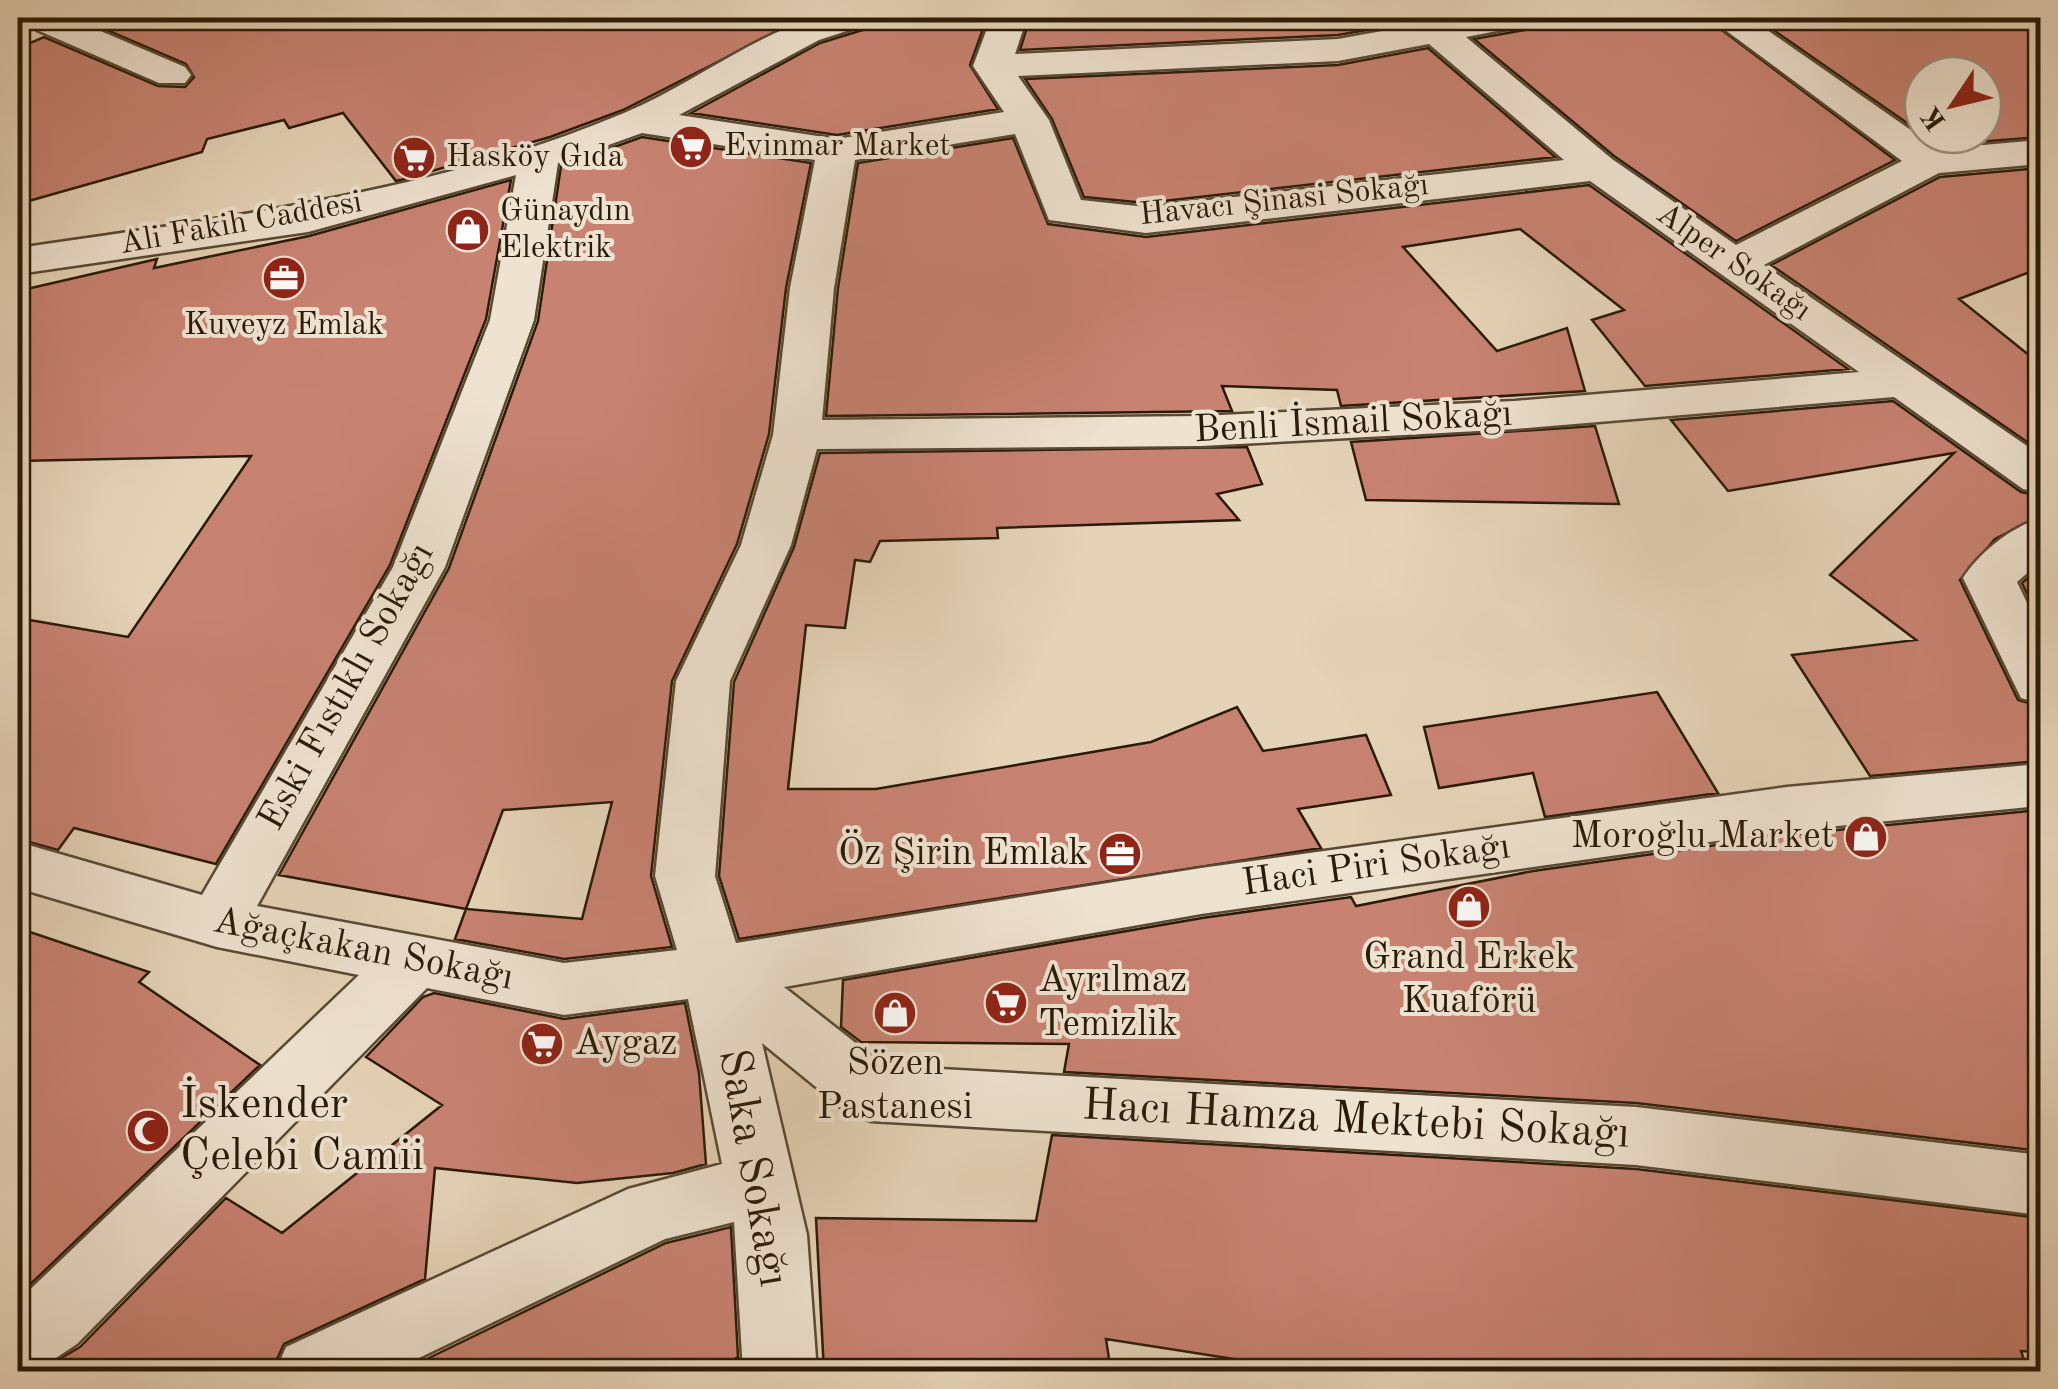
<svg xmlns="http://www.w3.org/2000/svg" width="2058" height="1389" viewBox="0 0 2058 1389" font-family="'Old Standard TT',serif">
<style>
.building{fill:#c88272;stroke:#2a1b07;stroke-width:2.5;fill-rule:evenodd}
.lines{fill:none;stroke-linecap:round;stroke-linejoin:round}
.minor-casing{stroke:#594933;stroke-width:5}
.minor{fill:#eee2d0;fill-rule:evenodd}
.labels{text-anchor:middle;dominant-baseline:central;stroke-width:8;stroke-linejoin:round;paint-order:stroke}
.far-poi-label{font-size:32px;fill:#2a1b07;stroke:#eee2d0;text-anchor:start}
.far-street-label{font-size:32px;fill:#2a1b07;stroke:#eee2d0}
.street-label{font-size:38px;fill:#2a1b07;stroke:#eee2d0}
.poi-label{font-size:38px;fill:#2a1b07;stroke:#eee2d0;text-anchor:end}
.near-poi-label{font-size:45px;fill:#2a1b07;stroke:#eee2d0;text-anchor:start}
.near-street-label{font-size:45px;fill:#2a1b07;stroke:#eee2d0}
</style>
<rect width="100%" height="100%" fill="#e5d3b7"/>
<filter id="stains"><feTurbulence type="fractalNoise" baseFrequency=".002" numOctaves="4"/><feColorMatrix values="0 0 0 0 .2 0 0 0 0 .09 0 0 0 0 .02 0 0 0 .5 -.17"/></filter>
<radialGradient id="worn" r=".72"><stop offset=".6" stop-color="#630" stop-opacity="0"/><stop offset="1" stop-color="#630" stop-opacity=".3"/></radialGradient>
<path class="building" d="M98 18H804L623 110 550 137 401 180 396 181 343 113 289 128 284 120 207 139 202 152 18 204V48L44 37 158 86 185 87 194 77 186 64 88 22Z
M871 18H987L970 65 998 109 837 135 691 113 820 43 863 30Z
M1030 18H1072L1080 27 1269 18H1436L1338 35 1020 50Z
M1532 18H1706L1895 160 1736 241 1614 156 1474 39 1524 30Z
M1756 18H2040V137L1939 145 1924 135H1983V75H1923V134Z
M1428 48 1555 157 1146 203 1084 197 1052 119 1025 79 1338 65Z
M642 137 811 163 786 288 769 434 737 544 672 681 651 876 672 947 564 959 455 939 466 909 279 875 449 568 538 321 561 166ZM612 802 582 919 466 909 503 810Z
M1013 138 1048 224 1146 237 1589 185 1848 369 1645 386 1592 320 1624 310 1520 229 1403 247 1497 351 1567 328 1585 391 1341 406 1337 390 1222 386 1232 411 826 416 838 288 858 163Z
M2040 168V268L1959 299 2040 364V451L1771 265 1940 177Z
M511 180 486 319 390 565 216 864 74 828 58 850 18 839V618L128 637 251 456 18 461V291L157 259 154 268 309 236Z
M1893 401 2021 492 2040 496V516L1995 539 1960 580 2018 700 2040 706V761L1870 776 1792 655 1916 640 1830 575 1954 453 1728 491 1671 420Z
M1595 426 1619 504 1366 500 1351 442Z
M1247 447 1262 484 1217 494 1239 520 997 528 998 538 880 541 870 562 855 560 845 628 806 625 788 789H876L1151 742 1237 707 1263 751 1366 735 1391 795 1298 809 1321 848 739 939 719 876 734 682 794 547 820 453Z
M2040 567V622L2022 583Z
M1657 692 1718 793 1545 817 1533 773 1439 788 1424 727Z
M2040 810V1151L1636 1103 1064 1072 1069 1044 861 1042 841 1027 843 980 1202 918 1351 897 1356 906 1533 871 1787 835Z
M18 928 149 972 139 982 260 1065 18 1296Z
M434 993 564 1019 685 1003 699 1073 706 1164 673 1173 577 1183 435 1168 425 1279 284 1344 271 1372H37L80 1347 226 1198 282 1233 442 1105 366 1057 423 997Z
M1052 1135 1636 1169 2040 1218V1352L2021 1351 2028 1372H1317L1106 1339 1111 1372H824L816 1218 1036 1221Z
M731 1227 738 1357 711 1372H400L666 1243Z"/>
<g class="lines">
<g class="minor-casing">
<path id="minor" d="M35 18H70L185 67 191 75 185 83H159L37 30 32 22Z
M814 18H867L862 26 819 40 679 115 837 139 1004 112 973 66 991 18H1027L1015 54 1338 39 1454 18H1528L1523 26 1466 37 1612 159 1736 245 1902 161 1709 18H1750L1938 149 2040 140V164L1939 173 1764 265 2040 455V493L2023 489 1894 397 1515 429 1201 446 817 449 791 545 730 681 715 876 736 943 1201 868 1787 787 2040 764V806L1787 831 1201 914 784 987 885 1066 1636 1107 2040 1155V1215L1636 1165 871 1121 848 1113 762 1043 807 1235 817 1372H743L734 1222 665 1239 390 1372H275L286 1347 628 1189 722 1164 688 999 564 1015 427 988 77 1344 44 1366 18 1372V1301L359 975 217 947 18 888V842L202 895 393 567 490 320 516 175 308 232 18 274V248C221 218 432 194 624 113 689 86 747 39 814 18ZM1429 44 1564 160 1146 207 1081 200 1049 120 1018 76 1338 61ZM642 133 815 160 790 288 773 435 741 545 676 681 655 876 677 950 564 963 257 906 445 567 534 320 558 163ZM1015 134 1049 220 1146 233 1590 181 1859 372 1515 401 1201 416 822 420 834 288 855 160Z
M2040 519V562L2017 582 2040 630V703L2021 698 1963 578C1979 553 2012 526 2040 519Z"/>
</g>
<use href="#minor" class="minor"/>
</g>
<defs>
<g id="supermarket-disc" transform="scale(2.25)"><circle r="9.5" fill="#8f2418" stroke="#eee2d0"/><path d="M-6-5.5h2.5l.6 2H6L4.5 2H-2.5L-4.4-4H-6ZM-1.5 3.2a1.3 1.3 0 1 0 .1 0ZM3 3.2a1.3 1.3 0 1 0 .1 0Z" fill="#fff"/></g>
<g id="shop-disc" transform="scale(2.25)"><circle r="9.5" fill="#8f2418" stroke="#eee2d0"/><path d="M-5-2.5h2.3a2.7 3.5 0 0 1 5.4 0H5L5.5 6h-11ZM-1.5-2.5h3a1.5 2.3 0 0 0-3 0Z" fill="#fff"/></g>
<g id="office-disc" transform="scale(2.25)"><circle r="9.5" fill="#8f2418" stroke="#eee2d0"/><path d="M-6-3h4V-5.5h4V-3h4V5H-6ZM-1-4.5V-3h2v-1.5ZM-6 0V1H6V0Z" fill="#fff"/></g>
<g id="mosque-disc" transform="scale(2.25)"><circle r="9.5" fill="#8f2418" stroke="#eee2d0"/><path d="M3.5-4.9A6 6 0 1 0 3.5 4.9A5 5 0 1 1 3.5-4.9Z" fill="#fff"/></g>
</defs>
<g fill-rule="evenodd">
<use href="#supermarket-disc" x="691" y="147"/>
<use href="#supermarket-disc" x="414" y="158"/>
<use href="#shop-disc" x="468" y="230"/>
<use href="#office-disc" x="284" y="278"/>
<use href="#shop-disc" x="1866" y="837"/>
<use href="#office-disc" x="1120" y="854"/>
<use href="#shop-disc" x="1469" y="907"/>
<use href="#supermarket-disc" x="1006" y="1003"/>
<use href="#shop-disc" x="895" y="1013"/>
<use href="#supermarket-disc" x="542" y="1044"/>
<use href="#mosque-disc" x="148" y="1131"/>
</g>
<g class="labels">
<g class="far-poi-label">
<text x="724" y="147">Evinmar Market</text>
<text x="446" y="158">Hasköy Gıda</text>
<text x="500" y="212">Günaydın<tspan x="500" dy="37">Elektrik</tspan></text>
<text x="284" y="326" text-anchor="middle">Kuveyz Emlak</text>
</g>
<g class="far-street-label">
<text transform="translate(1284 201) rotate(-6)">Havacı Şinasi Sokağı</text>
<text transform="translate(241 224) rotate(-10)">Ali Fakih Caddesi</text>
<text transform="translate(1733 263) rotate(35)">Alper Sokağı</text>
</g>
<g class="street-label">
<text transform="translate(1353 423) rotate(-3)">Benli İsmail Sokağı</text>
<text transform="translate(347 687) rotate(-61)">Eski Fıstıklı Sokağı</text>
<text transform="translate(1376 866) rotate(-8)">Haci Piri Sokağı</text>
<text transform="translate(363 950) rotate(11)">Ağaçkakan Sokağı</text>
</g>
<g class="poi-label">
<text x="1834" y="837">Moroğlu Market</text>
<text x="1088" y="854">Öz Şirin Emlak</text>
<text x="1469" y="958" text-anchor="middle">Grand Erkek<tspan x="1469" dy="44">Kuaförü</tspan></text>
<text x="1038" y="981" text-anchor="start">Ayrılmaz<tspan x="1038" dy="44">Temizlik</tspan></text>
<text x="574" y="1044" text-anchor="start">Aygaz</text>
<text x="895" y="1064" text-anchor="middle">Sözen<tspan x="895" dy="44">Pastanesi</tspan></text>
</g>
<g class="near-poi-label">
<text x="180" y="1105">İskender<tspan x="180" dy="52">Çelebi Camii</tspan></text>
</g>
<g class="near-street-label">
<text transform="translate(1356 1121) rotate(3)">Hacı Hamza Mektebi Sokağı</text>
<text transform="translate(752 1168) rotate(80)">Saka Sokağı</text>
</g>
</g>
<rect width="2058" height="1389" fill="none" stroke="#e5d3b7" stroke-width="60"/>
<rect x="20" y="20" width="2018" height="1349" fill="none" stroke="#2a1b07" stroke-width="5"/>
<rect x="30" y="30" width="1998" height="1329" fill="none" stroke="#2a1b07" stroke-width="2.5"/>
<g transform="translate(1953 105) rotate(235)"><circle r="48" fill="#eee2d0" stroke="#a09280" stroke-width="2.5"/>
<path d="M0-8L18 38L0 25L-18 38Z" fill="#8f2418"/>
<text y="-15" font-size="28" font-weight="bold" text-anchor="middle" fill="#2a1b07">K</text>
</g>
<rect width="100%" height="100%" filter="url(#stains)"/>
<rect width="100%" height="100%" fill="url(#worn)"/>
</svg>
